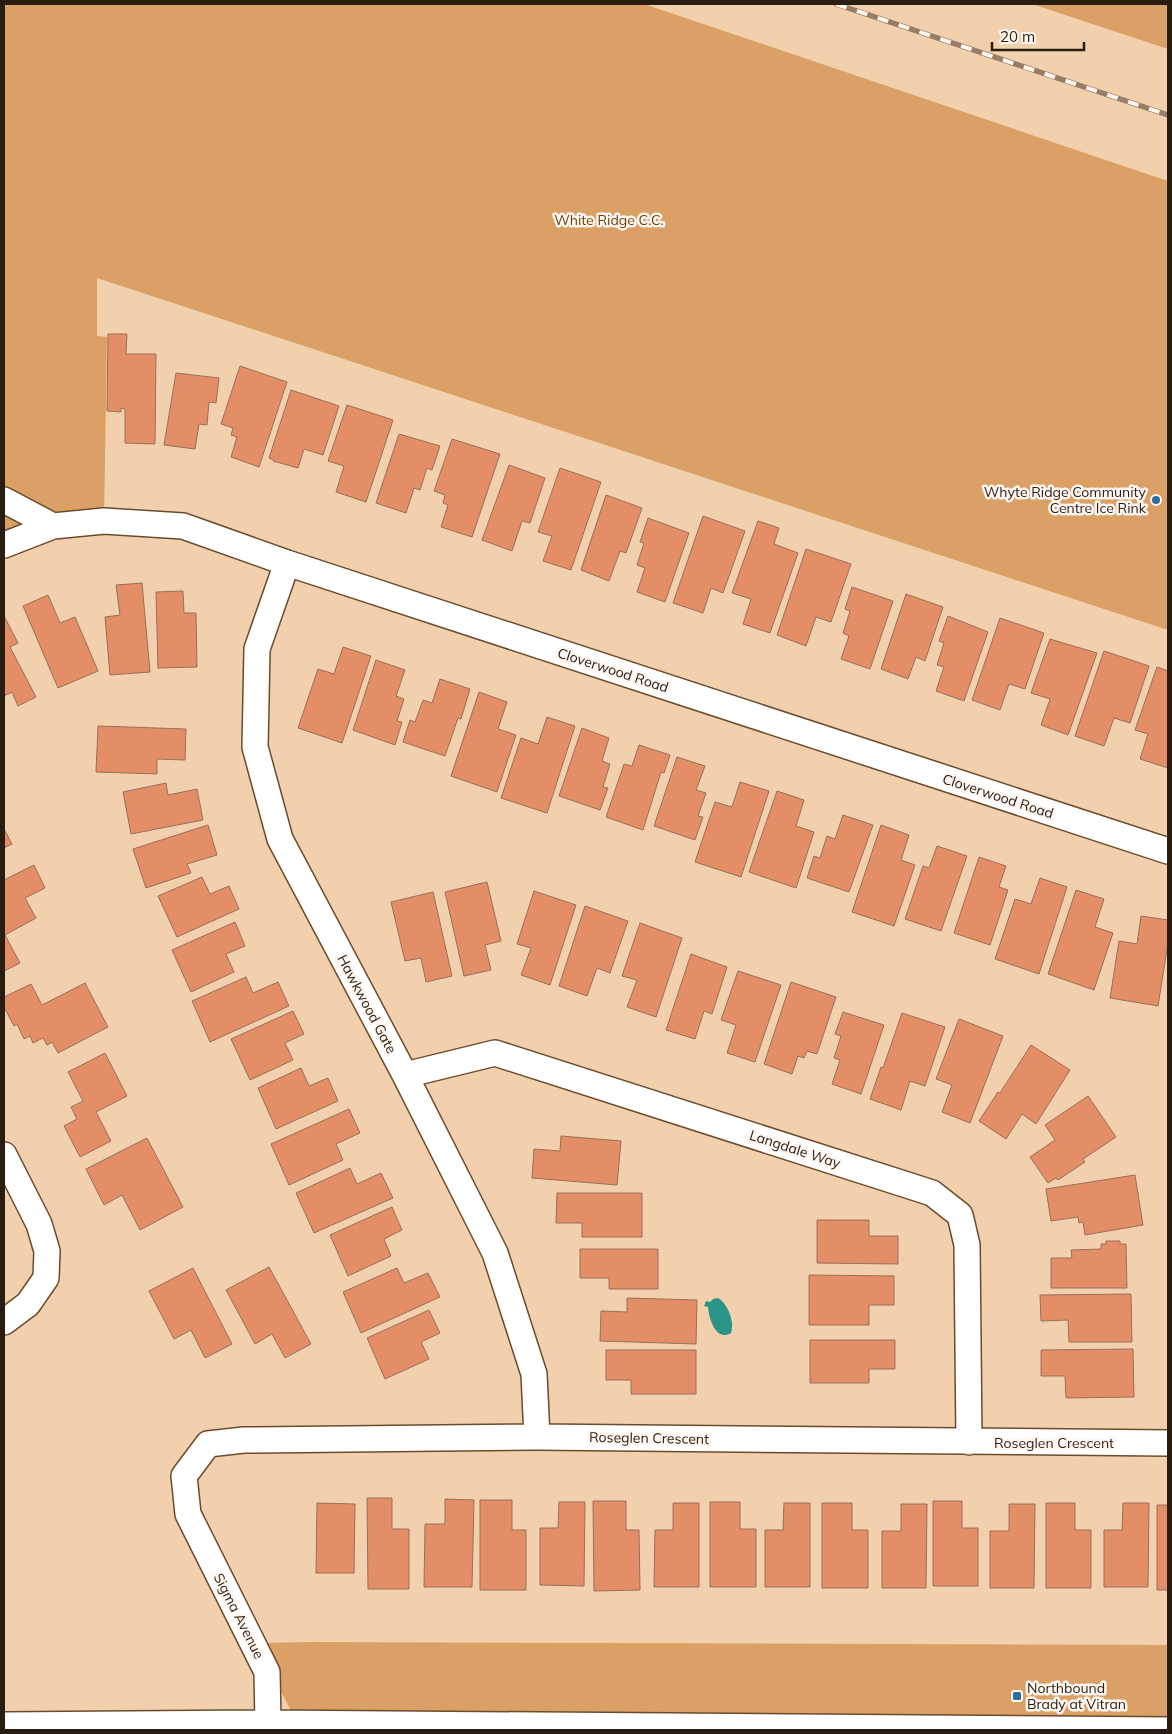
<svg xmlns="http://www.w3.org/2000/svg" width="1172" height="1734" viewBox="0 0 1172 1734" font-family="Mulish,sans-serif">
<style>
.green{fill:#daa065}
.water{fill:#2c9389}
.building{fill:#e38e66;stroke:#996f5c}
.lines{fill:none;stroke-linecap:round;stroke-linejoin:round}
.minor-casing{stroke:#6a4c2d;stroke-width:28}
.minor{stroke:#fff;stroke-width:25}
.rail-casing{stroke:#987e66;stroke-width:5.5}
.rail{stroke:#fef6f0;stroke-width:4;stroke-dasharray:11;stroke-linecap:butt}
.poi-dot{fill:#296ea3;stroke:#fef6f0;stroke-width:2}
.labels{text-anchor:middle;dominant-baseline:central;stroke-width:5;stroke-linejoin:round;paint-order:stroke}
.park-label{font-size:14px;fill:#6c4109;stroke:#fef6f0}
.poi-label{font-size:14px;fill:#291c10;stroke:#fef6f0;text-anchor:end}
.street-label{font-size:14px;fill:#291c10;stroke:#fef6f0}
</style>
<rect width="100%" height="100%" fill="#f3d0ad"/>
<path class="green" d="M4 4H644L1168 181V630L97 278V336L107 337 104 521 4 545Z
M1032 4H1168V49Z
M312 1642 1168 1645V1722L295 1718 255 1643Z"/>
<path class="water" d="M718 1298C728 1304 735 1322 731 1333 716 1342 709 1319 708 1307L704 1306 706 1301 710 1302 713 1299Z"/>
<path class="building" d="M108 334H127L126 354H156L155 444 125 443V409L121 408V412L107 411Z
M240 366 287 382 259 467 231 457 237 437 231 435 233 428 221 424Z
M176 373 219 378 216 403 209 402 207 425 199 424 195 449 164 445Z
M291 390 339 406 323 455 304 449 298 468 273 461 274 460 269 458Z
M347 405 393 420 366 502 336 492 344 466 328 461Z
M399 434 440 446 432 470 427 468 420 490 414 488 406 513 376 503Z
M452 439 500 454 472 537 441 527 448 505 443 503 445 495 434 491Z
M509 465 545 478 530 523 522 521 512 551 482 540Z
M560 468 601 482 571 570 543 561 552 536 538 532Z
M606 495 642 508 626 553 620 551 609 581 581 570Z
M703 516 745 531 723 593 711 588 703 613 673 603Z
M648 518 689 533 665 602 637 592 645 568 637 565 644 543 640 542Z
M758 521 779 528 774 544 798 553 770 633 743 624 751 599 732 593Z
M806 549 851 564 831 622 816 617 806 646 777 635Z
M142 583 150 672 110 675 105 617 120 615 116 585Z
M852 587 893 601 870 669 841 659 849 636 843 633 850 611 845 609Z
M183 591 184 613H196L197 667 158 668 156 592Z
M906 594 943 607 925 661 916 657 908 679 881 669Z
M48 595 60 623 75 617 98 671 58 688 23 606Z
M4 616 18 643 10 647 36 697 18 706 12 692 4 696Z
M948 616 988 632 964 701 936 691 944 667 937 665 944 643 939 641Z
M1000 618 1044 633 1025 689 1009 684 1000 710 972 700Z
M1050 639 1097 653 1068 735 1041 725 1050 699 1031 693Z
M343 647 371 656 342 743 298 728 318 669 334 674Z
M1104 651 1149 666 1130 723 1114 718 1104 746 1075 736Z
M376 660 405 670 396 696 404 699 397 721 402 722 395 745 353 730Z
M1157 667 1168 671V768L1140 759 1148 734 1135 730Z
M440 679 470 689 461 719 458 718 445 756 403 742 410 720 415 722 423 700 432 703Z
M479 692 507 702 498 729 516 735 497 792 451 776Z
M547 717 575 726 547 813 501 798 521 738 538 744Z
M98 726 186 729 185 760 157 759V774L96 772Z
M582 728 609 738 602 761 610 764 603 787 608 788 600 810 559 796Z
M639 745 670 755 664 773 661 772 643 830 606 817 624 764 632 766Z
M677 757 705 766 696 790 706 793 698 816 703 817 695 840 654 826Z
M740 782 769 791 741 877 695 862 715 802 732 807Z
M166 783 168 795 197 789 203 820 131 834 123 792Z
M777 791 804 800 796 826 814 832 796 888 749 872Z
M843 815 873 825 849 892 807 878 814 856 820 858 827 836 835 839Z
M208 825 217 855 187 864 191 873 146 888 133 849Z
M881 825 909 835 901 860 915 865 894 926 852 912Z
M4 829 12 844 4 848Z
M937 846 967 856 941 931 905 919 923 866 929 868Z
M979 857 1006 866 999 887 1008 890 990 945 954 933Z
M34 865 45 888 25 898 36 918 5 935 20 963 4 971V880Z
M202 877 210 894 229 886 239 909 177 937 158 896Z
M1040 878 1067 887 1039 974 995 959 1015 899 1031 904Z
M487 882 501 941 485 945 491 970 464 976 445 892Z
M1076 890 1104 899 1095 927 1113 933 1094 990 1048 974Z
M534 891 576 905 550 985 521 975 531 948 517 944Z
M433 892 452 976 426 982 421 958 405 961 391 902Z
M585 906 628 921 610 973 597 968 587 996 559 986Z
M1141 916 1168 920V943L1158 1006 1110 998 1119 941 1137 944Z
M235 922 245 946 226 954 234 972 191 992 172 950Z
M640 923 682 938 656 1017 627 1007 637 980 622 976Z
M691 954 727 967 712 1014 704 1011 695 1039 666 1030Z
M738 971 781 985 755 1062 727 1053 736 1025 721 1020Z
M246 977 253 993 278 982 289 1006 210 1042 192 1001Z
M791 982 836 997 817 1054 807 1051 804 1058 798 1056 792 1074 764 1064Z
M85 983 108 1027 58 1053 52 1042 47 1045 43 1038 33 1043 30 1036 24 1039 17 1024 14 1026 4 1007V997L31 984 42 1005Z
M293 1011 304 1034 285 1043 293 1060 250 1080 231 1039Z
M843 1012 884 1025 861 1094 832 1084 840 1060 834 1058 841 1036 835 1034Z
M902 1013 945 1027 925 1086 910 1081 901 1110 870 1099 881 1067 883 1068Z
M959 1019 1003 1036 970 1123 942 1112 952 1085 936 1079Z
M1031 1045 1070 1070 1036 1124 1022 1114 1006 1139 979 1121 998 1092 1000 1093Z
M105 1053 127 1096 96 1112 111 1141 80 1157 64 1126 77 1119 71 1107 83 1101 68 1072Z
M301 1068 309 1086 328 1078 338 1101 276 1129 258 1088Z
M1088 1096 1116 1137 1083 1159 1085 1162 1058 1180 1056 1178 1048 1183 1030 1157 1055 1140 1045 1125Z
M349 1109 360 1133 336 1144 343 1160 289 1185 271 1144Z
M561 1136 621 1141 617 1185 532 1178 534 1149 560 1151Z
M147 1138 183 1207 140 1230 122 1195 104 1205 86 1169Z
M350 1168 357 1184 381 1173 393 1198 314 1233 296 1193Z
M1135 1175 1143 1225 1085 1235 1083 1222 1079 1223 1078 1217 1051 1221 1046 1189Z
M557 1193H642V1237H582V1223H556Z
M392 1207 402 1230 384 1239 391 1256 348 1276 330 1235Z
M817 1220H869V1236H898V1264L817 1263Z
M1106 1241H1120V1244H1126L1127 1288H1051V1258H1072L1071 1250 1101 1249V1244H1106Z
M580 1249H658V1289H609V1278H580Z
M269 1267 311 1344 285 1358 272 1334 255 1344 226 1290Z
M193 1268 232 1344 205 1358 191 1330 174 1339 149 1291Z
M397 1268 404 1283 428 1273 440 1297 361 1333 343 1292Z
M809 1275 894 1276V1305H869V1325H809Z
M1131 1294 1132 1342H1069L1068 1320 1041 1321 1040 1295Z
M627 1298 697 1300 696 1344 600 1341 601 1311 627 1312Z
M429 1310 440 1333 421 1342 429 1359 385 1379 367 1338Z
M810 1340H895V1369H869V1383H810Z
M1133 1349 1134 1397 1066 1398 1065 1376H1041V1350Z
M606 1350H696V1394H631V1380H606Z
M367 1498H392V1529H409V1589H368Z
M445 1499 474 1500 472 1587H424L425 1524H445Z
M480 1500H512V1530H526V1590H480Z
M593 1501H626V1530H639L640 1590 594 1591Z
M933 1501H962V1528H978V1586H933Z
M559 1502H585L584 1586 540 1585V1528H558Z
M710 1502H740V1529H756V1587H710Z
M317 1503 355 1504 354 1573H316Z
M673 1503H699V1587H654L655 1530H673Z
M784 1503H810V1587H765V1530H783Z
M822 1503H852V1530H868V1588H822Z
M1046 1503H1075V1530H1091V1588H1046Z
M1123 1503H1149L1148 1587H1104V1530H1122Z
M901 1504H927L926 1588H882V1531H901Z
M1009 1504H1035L1034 1588H990V1531H1009Z
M1157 1505H1168V1590H1157Z"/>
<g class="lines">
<g class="minor-casing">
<path id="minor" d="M4 500 53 526 4 545
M53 526 104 521 183 526 287 563 1168 851
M287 563 257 649 255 747 280 839 405 1075 495 1253 534 1374 537 1437
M405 1075 495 1053 932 1193 960 1215 967 1245 969 1442
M4 1155 39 1224 47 1251 46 1278 28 1304 4 1322
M268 1723 267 1672 188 1514 184 1476 208 1444 244 1440 537 1437 1168 1443
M4 1725 268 1723 1168 1730"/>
</g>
<use href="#minor" class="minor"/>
<g class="rail-casing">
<path id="rail" d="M836 4 1168 115"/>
</g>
<use href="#rail" class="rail"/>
</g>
<g class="poi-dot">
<circle cx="1156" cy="500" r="5"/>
<rect x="1012" y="1691" width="10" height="10" rx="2.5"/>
</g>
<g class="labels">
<g class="park-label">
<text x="609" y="220">White Ridge C.C.</text>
</g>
<g class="poi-label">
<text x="1146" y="492">Whyte Ridge Community<tspan x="1146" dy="16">Centre Ice Rink</tspan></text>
<text x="1027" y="1688" text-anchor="start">Northbound<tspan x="1027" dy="16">Brady at Vitran</tspan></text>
</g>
<g class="street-label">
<text transform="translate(613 670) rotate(18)">Cloverwood Road</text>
<text transform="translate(998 796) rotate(18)">Cloverwood Road</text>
<text transform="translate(367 1004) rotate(62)">Hawkwood Gate</text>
<text transform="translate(795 1149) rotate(18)">Langdale Way</text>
<text transform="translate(649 1438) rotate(1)">Roseglen Crescent</text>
<text x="1054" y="1443">Roseglen Crescent</text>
<text transform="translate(239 1616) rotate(63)">Sigma Avenue</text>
</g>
</g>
<rect width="1172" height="1734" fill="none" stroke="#291c10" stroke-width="10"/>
<path d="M992 42v8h92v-8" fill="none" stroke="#291c10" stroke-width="2.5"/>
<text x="1000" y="42" font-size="15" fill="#291c10" stroke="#fef6f0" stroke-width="4" paint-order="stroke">20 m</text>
</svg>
